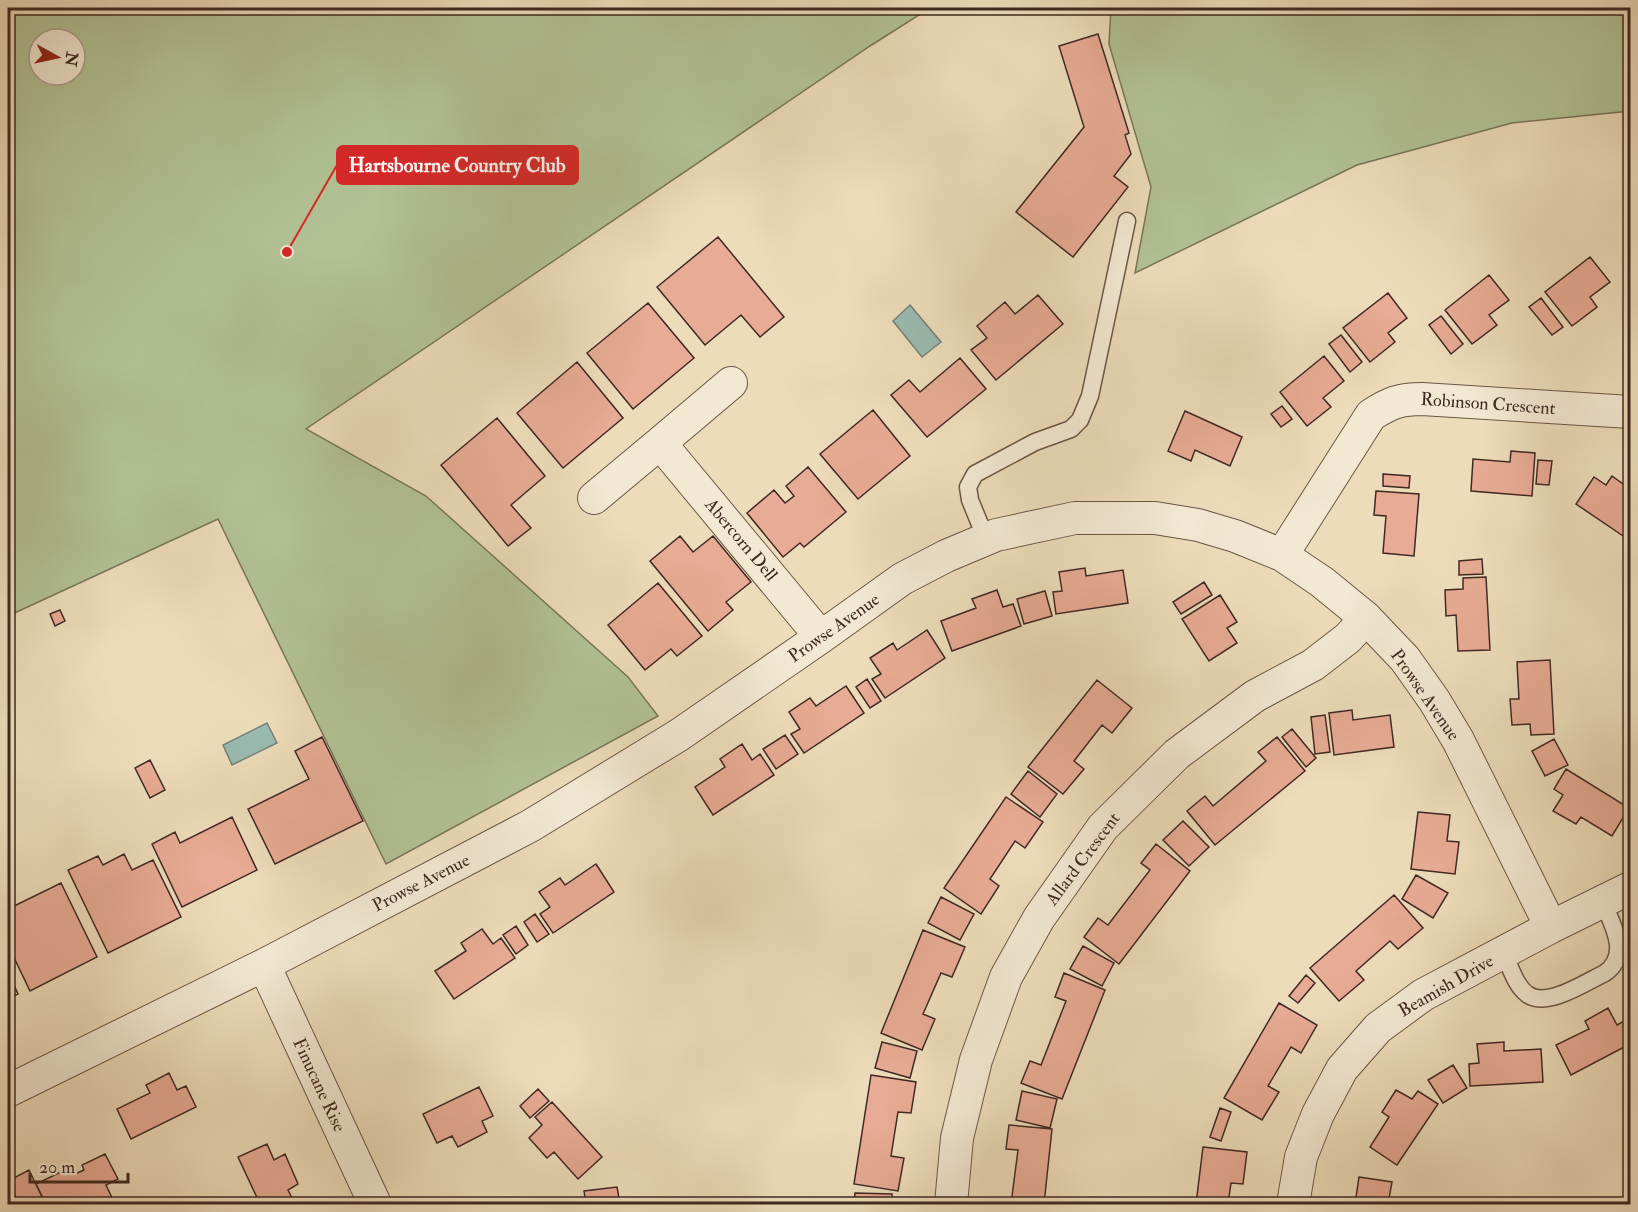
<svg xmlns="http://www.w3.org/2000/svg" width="1638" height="1212" viewBox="0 0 1638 1212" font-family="'IM FELL Double Pica',serif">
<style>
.green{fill:#b2c295;stroke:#79765b;stroke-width:1.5;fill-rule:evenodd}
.water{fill:#99bbb1;stroke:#758177;stroke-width:1.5}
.building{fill:#e8ab95;stroke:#402921;stroke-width:1.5}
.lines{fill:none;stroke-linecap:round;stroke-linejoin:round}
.lane-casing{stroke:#6b5647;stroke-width:19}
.street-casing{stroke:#6b5647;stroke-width:34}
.lane{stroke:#f3e8d2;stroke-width:16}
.street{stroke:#f3e8d2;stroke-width:32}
.labels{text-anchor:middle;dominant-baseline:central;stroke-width:6;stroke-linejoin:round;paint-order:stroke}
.street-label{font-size:18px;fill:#402921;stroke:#f3e8d2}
.leader{fill:none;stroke:#d62828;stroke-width:2}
.callout-dot{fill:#d62828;stroke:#f3e8d2;stroke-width:2}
.callout{fill:#d62828;stroke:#d62828;stroke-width:2}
.callout-label{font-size:20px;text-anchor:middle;font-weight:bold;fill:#fff}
</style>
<rect width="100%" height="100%" fill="#eddcba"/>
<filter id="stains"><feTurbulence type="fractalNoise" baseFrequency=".00333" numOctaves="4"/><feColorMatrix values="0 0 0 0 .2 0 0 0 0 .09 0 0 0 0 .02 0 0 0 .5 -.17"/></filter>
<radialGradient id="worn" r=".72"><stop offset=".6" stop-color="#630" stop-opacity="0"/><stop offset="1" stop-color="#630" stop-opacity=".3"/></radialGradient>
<path class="green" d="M8 8H930L870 46 306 429 426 496 628 677 658 716 386 864 218 519 8 616ZM39 39H75V75H39Z
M1111 8H1630V111L1512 123 1357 165 1135 273 1151 187 1109 44Z"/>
<path class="water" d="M910 305 941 342 922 357 893 321Z
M267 723 277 743 232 765 223 745Z"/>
<path class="building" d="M1098 34 1129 133 1125 135 1131 154 1114 176 1128 187 1073 257 1016 212 1084 127 1059 46Z
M718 237 784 317 760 337 741 315 705 345 657 287Z
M1590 257 1610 282 1590 297 1597 307 1572 326 1545 292Z
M1489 275 1509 300 1489 315 1497 325 1472 344 1445 310Z
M1388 293 1407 318 1388 333 1395 342 1370 362 1343 328Z
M1038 295 1063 324 996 380 971 350 987 338 977 326 1005 302 1015 314Z
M1541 298 1563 327 1552 335 1529 307Z
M648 303 694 358 633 409 587 353Z
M1441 316 1463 344 1451 354 1429 325Z
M1341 335 1362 362 1350 372 1329 344Z
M1324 356 1344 381 1323 398 1331 407 1307 426 1280 392Z
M960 358 986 389 927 437 891 395 909 380 920 392Z
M577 362 623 418 563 468 517 413Z
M1282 406 1292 419 1281 427 1271 414Z
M873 410 910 456 858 499 820 454Z
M1185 411 1242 437 1230 466 1195 450 1191 461 1168 451Z
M497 418 545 476 511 505 531 528 508 546 441 465Z
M1511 451 1535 453 1532 496 1471 491 1473 459 1510 462Z
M1538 460 1552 461 1549 485 1536 484Z
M808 467 846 512 804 547 800 543 783 557 747 513 774 490 785 503 794 496 786 486Z
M1383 474 1410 476 1409 488 1383 486Z
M1612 476 1630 489V538L1629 540 1576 504 1594 477 1606 485Z
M1376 491 1419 494 1414 556 1383 553 1386 516 1374 515Z
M680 536 693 552 713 536 751 582 726 602 733 610 708 631 650 561Z
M1482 559 1483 574 1459 575V561Z
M1085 568 1086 576 1123 570 1128 603 1056 614 1053 592 1062 591 1059 572Z
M1486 577 1490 650 1458 651 1456 615 1446 616 1445 590 1463 589V578Z
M1204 582 1212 595 1181 614 1173 602Z
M658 583 702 636 677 656 671 649 645 670 608 625Z
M997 590 1003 607 1013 604 1021 626 952 651 941 621 976 608 972 599Z
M1045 591 1052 616 1024 624 1017 599Z
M1220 595 1237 622 1227 628 1237 643 1209 661 1182 619Z
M60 610 65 621 55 626 50 614Z
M927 630 945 658 885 698 872 679 881 674 870 658 893 643 897 650Z
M1550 660 1554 734 1531 735 1530 724 1512 725 1510 699H1519L1517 662Z
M867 679 881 701 870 708 856 687Z
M1097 680 1132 708 1112 733 1102 725 1074 761 1084 769 1063 794 1028 767Z
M846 686 864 713 804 753 791 734 800 729 789 712 810 698 816 706Z
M1352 710 1353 720 1390 715 1394 747 1334 755 1329 713Z
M1325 715 1330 752 1315 754 1311 717Z
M1292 729 1316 758 1306 767 1282 737Z
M785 735 798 754 776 769 763 749Z
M322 737 363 821 275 864 248 809 309 779 295 751Z
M1277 737 1305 771 1215 845 1187 811 1205 796 1213 806 1266 761 1258 752Z
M1554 739 1568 765 1545 776 1532 751Z
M742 744 752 760 760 754 774 775 713 815 695 787 725 767 720 759Z
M150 760 165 790 150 798 135 768Z
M1566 769 1629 808 1612 836 1581 817 1576 824 1553 811 1563 795 1554 789Z
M1028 771 1057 794 1040 817 1011 794Z
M1006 797 1043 822 1025 848 1015 841 990 879 999 886 981 914 944 888Z
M1418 812 1450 815 1447 841 1459 842 1455 874 1411 869Z
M232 817 257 870 182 907 152 844 175 832 180 843Z
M1183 821 1209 847 1189 866 1163 840Z
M1156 844 1190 871 1119 964 1084 937 1098 918 1108 925 1150 870 1141 863Z
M124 854 132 870 153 860 181 917 108 953 68 870 98 856 103 865Z
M596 864 614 892 553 933 540 914 550 907 539 892 560 878 565 885Z
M1416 875 1448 893 1433 918 1402 899Z
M61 883 97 957 30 991 8 945V909Z
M1394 895 1423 928 1398 949 1390 941 1356 971 1364 980 1339 1001 1310 968Z
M941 897 974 914 960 940 928 923Z
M535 914 549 934 537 942 524 922Z
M516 926 528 945 516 954 503 935Z
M482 929 493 944 501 938 515 958 454 999 435 971 466 951 461 943Z
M923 930 965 947 952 977 941 973 923 1014 935 1019 922 1050 881 1033Z
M1083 946 1114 963 1102 986 1070 969Z
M8 972 18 994 8 999Z
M1064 973 1105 990 1062 1099 1021 1083 1030 1061 1041 1065 1066 1001 1055 997Z
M1306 975 1315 983 1298 1003 1289 996Z
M1279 1003 1317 1025 1301 1053 1291 1047 1268 1086 1279 1092 1262 1120 1224 1098Z
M1608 1008 1617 1025 1626 1020 1630 1029V1044L1571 1075 1556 1045 1589 1029 1585 1021Z
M882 1042 917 1051 910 1078 875 1068Z
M1504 1042V1051L1541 1049 1543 1082 1470 1086 1469 1064 1479 1063 1477 1044Z
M1453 1065 1467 1088 1443 1103 1428 1080Z
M169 1073 177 1090 186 1086 196 1107 131 1139 117 1109 150 1093 146 1085Z
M871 1075 916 1082 911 1113 898 1112 891 1156 904 1158 898 1191 854 1184Z
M479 1087 493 1116 482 1121 487 1132 458 1147 452 1136 437 1143 423 1114Z
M538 1089 549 1101 530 1118 520 1106Z
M1396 1090 1412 1099 1418 1091 1438 1104 1397 1165 1370 1147 1389 1117 1382 1112Z
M1022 1091 1057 1099 1050 1128 1016 1120Z
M552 1102 602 1157 578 1179 554 1152 547 1158 529 1138 542 1125 535 1117Z
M1220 1108 1231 1112 1221 1141 1210 1137Z
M1009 1125 1052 1129 1044 1204H1011L1018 1150 1006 1149Z
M267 1144 274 1160 285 1154 298 1184 288 1190 293 1200 284 1204H260L238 1157Z
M1203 1147 1247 1152 1243 1184 1231 1183 1228 1204H1196Z
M105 1154 118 1179 106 1185 115 1204H46L36 1184 71 1167 75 1174 84 1170 82 1165Z
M29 1170 42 1197 26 1204H19L8 1181Z
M1359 1177 1392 1182 1388 1204H1355Z
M617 1187 620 1204H586L584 1191Z
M855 1193 892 1194V1204H854Z"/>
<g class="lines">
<g class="lane-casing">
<path id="lane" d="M986 539 970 500 968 487 975 474 1035 442 1071 429 1080 420 1090 396 1127 221
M1504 953C1510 966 1515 985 1527 994 1546 1009 1586 982 1605 973 1631 955 1612 924 1603 902"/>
</g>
<g class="street-casing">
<path id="street" d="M731 383 660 443 821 637
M594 498 660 443
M1282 555 1371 415C1390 403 1399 399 1422 399L1630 412
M264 965 375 1204
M8 1091 264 965 530 826 679 735 821 637 902 579 946 556 996 535 1075 518H1155L1198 525 1235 536 1282 555 1322 582 1366 618 1405 659 1434 700 1458 740 1551 927
M951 1204 957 1138 976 1060 1006 977 1039 918 1103 827 1177 754 1255 696 1313 665 1348 638 1366 618
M1293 1204 1301 1157 1318 1114 1342 1069 1378 1028 1423 995 1551 927 1630 888"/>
</g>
<use href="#lane" class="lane"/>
<use href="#street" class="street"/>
</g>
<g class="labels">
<g class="street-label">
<text transform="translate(1488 404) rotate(4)">Robinson Crescent</text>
<text transform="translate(741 540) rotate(50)">Abercorn Dell</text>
<text transform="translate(834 628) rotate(-35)">Prowse Avenue</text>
<text transform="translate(1425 695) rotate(55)">Prowse Avenue</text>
<text transform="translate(1083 859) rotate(-53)">Allard Crescent</text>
<text transform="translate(421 883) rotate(-27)">Prowse Avenue</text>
<text transform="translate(1446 986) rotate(-30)">Beamish Drive</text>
<text transform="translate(319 1085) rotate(65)">Finucane Rise</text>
</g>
</g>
<path class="leader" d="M287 252L337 165"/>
<circle class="callout-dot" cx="287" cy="252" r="6"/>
<rect class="callout" x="337" y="146" width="241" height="38" rx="6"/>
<g class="callout-label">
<text x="457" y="172">Hartsbourne Country Club</text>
</g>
<rect width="1638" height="1212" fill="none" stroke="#eddcba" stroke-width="30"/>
<rect x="9" y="9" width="1620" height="1194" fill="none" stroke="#402921" stroke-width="3"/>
<rect x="15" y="15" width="1608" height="1182" fill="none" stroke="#402921" stroke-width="1.5"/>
<g transform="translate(57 57) rotate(98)"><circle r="28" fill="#f3e8d2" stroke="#ab9c8b" stroke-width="1.5"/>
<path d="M0-4.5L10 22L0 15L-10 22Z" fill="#8f2418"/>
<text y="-9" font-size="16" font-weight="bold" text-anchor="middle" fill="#402921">N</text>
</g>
<path d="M30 1173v9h98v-9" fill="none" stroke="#402921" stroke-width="3"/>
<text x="39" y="1173" font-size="18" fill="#402921" stroke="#f3e8d2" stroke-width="4.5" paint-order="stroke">20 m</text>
<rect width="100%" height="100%" filter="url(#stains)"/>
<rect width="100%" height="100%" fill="url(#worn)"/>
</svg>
